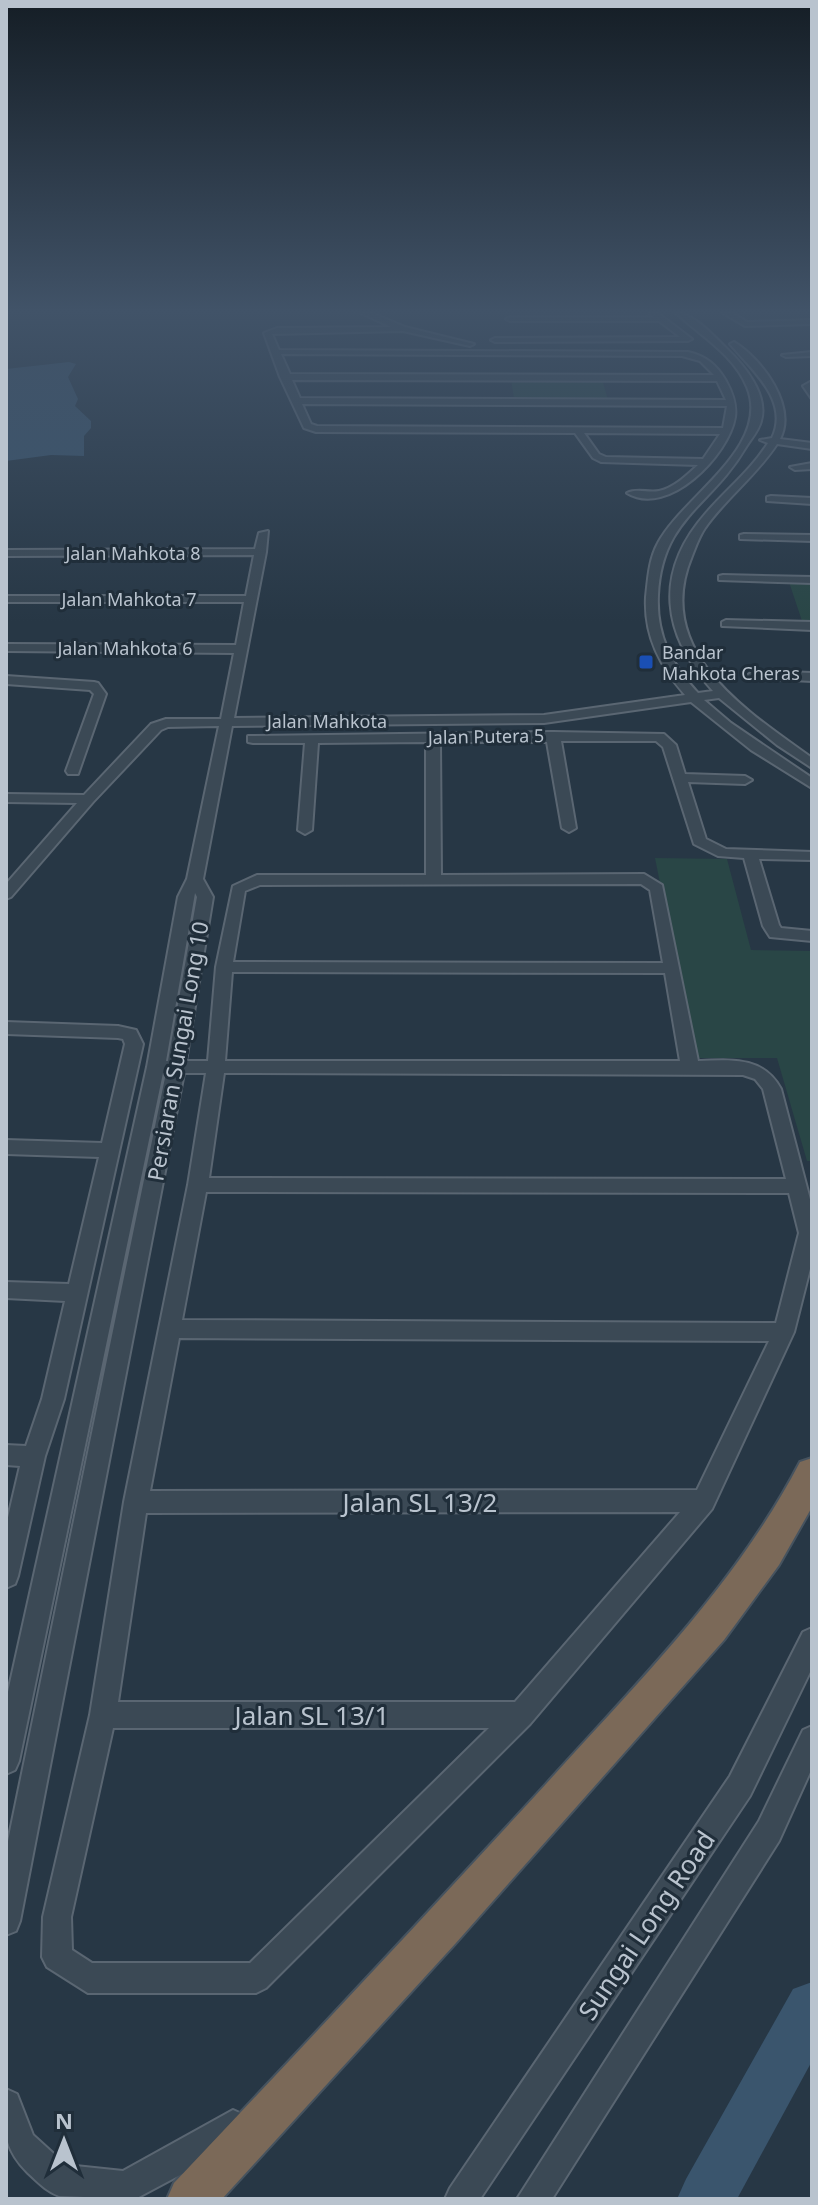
<svg xmlns="http://www.w3.org/2000/svg" width="818" height="2205" viewBox="0 0 818 2205" font-family="'Noto Sans',sans-serif">
<style>
.green{fill:#294646}
.water{fill:#3a556d}
.lines{fill:none;stroke-linecap:round;stroke-linejoin:round}
.river{fill:#3a556d;fill-rule:evenodd}
.minor-casing{stroke:#5a6672;stroke-width:4}
.highway-casing{stroke:#46535f;stroke-width:4}
.minor{fill:#3b4955;fill-rule:evenodd}
.highway{fill:#7b6958;fill-rule:evenodd}
.transit-dot{fill:#1a4fb4;stroke:#202e3a;stroke-width:3}
.labels{text-anchor:middle;dominant-baseline:central;stroke-width:6;stroke-linejoin:round;paint-order:stroke}
.far-street-label{font-size:18px;fill:#b9c3ce;stroke:#202e3a}
.far-poi-label{font-size:18px;fill:#b9c3ce;stroke:#202e3a;text-anchor:start}
.street-label{font-size:22px;fill:#b9c3ce;stroke:#202e3a}
.near-street-label{font-size:26px;fill:#b9c3ce;stroke:#202e3a}
</style>
<rect width="100%" height="100%" fill="#273745"/>
<path class="green" d="M511 379H602L608 400 514 399Z
M789 582 812 583V622L802 621Z
M655 858 727 859 751 950 812 951V1161H807L777 1058H695Z"/>
<path class="water" d="M69 362 76 364 68 377 78 399 75 406 91 421V428L84 436V456L51 455 6 461V369Z"/>
<g class="lines">
<path class="river" d="M812 1982V2061L737 2199H677L686 2179 793 1989Z"/>
<g class="minor-casing">
<path id="minor" d="M361 313H372L405 327 474 344 470 346 403 331 272 334 279 350 688 352C706 356 717 365 726 381 732 392 737 404 735 417 729 455 668 518 627 493 637 488 648 493 659 491 674 488 687 475 698 465L601 462 593 458 575 433 316 432 304 428 280 377 264 333 277 328 391 327ZM281 354 682 356 700 361 714 375 290 374ZM292 380 717 381 726 400 300 398ZM302 404 727 406 723 428 317 426 311 424ZM584 433 720 434 703 459 606 457 599 454Z
M649 313H658L692 339 688 341 495 342 491 340 495 338 680 337 659 321H510L506 319 510 317H653Z
M676 313C693 313 713 335 725 347 743 364 769 394 761 421 759 430 751 439 746 447 711 507 662 517 658 595 656 635 671 664 698 693L713 691C662 635 653 573 706 513 727 489 751 470 768 443L760 440 772 438C790 401 752 370 730 344L734 342C762 359 797 406 780 439L812 443V449L777 444C756 476 726 498 705 528 699 537 696 546 692 556 652 651 745 710 812 758V768L777 745 719 698 704 700 731 723 812 778V788L751 750 691 702 544 723 232 726 203 879 213 897 186 1061H208L216 967 233 886 257 875H426V742L318 743 312 830 305 834 298 830 305 743H253L248 742V736L553 732 664 734 676 745 685 774 745 776 752 780 745 784 688 782 706 839 726 849 812 852V860L759 859 779 925 781 928 812 931V941L770 937 763 926 744 858 718 856 694 844 663 747 656 741H561L576 828 569 832 562 828 547 742H440L441 875 644 874 662 885 698 1061C731 1060 763 1056 781 1089L812 1207V1261L794 1332 712 1509 530 1724 266 1988 256 1993H88L47 1967 42 1957 43 1917 90 1715 124 1502 188 1185 206 1073H184L20 1921 16 1931 6 1935V1851L166 1073H163L19 1761 15 1770 6 1774V1701L147 1067 178 897 187 879 219 726 168 727 161 730 93 802 11 897 6 899V884L77 803 6 802V794L84 795 151 724 166 719H221L234 653 7 651 6 644 236 645 244 602H6V596H246L254 555 6 556V550L255 549 259 533 268 531 266 552 234 718 544 715 685 695C660 666 644 636 646 597 648 579 649 559 658 543 682 497 772 447 747 387 734 355 701 336 676 313ZM641 884 650 890 663 963 233 962 245 891 260 885ZM195 893 197 897 168 1061H166ZM232 972 665 973 680 1061H225ZM224 1073 743 1075 755 1079 763 1089 786 1179 209 1178ZM206 1192 789 1193 799 1233 776 1323 182 1320ZM179 1338 769 1341 697 1490 150 1491ZM680 1512 515 1702H118L146 1513ZM113 1728H489L250 1963H92L72 1950 71 1917Z
M723 313H733L747 322 812 320V324L745 326Z
M812 352V356L786 357 782 355Z
M812 381V399L803 386Z
M812 463V469L795 470 790 467Z
M771 496 812 498V504L767 501V497Z
M744 534 812 535V541L740 539V535Z
M723 575 812 577V583L719 580V576Z
M726 620 812 622V630L722 626V622Z
M754 671 812 673V681L750 678 748 675Z
M6 676 94 682 98 683 106 694 78 774H68L66 771 94 694 90 690 6 684Z
M6 1022 118 1026 136 1030 143 1044 64 1399 45 1456 18 1576 15 1584 6 1588V1526L20 1466 6 1465V1445L26 1446 42 1399 65 1301 6 1298V1282L69 1284 99 1157 6 1154V1140L102 1143 125 1044 123 1039 118 1038 6 1034Z
M812 1628V1668L750 1796 480 2199H445L450 2188 730 1776 803 1632Z
M812 1726V1768L779 1841 552 2199H517L759 1821 803 1730Z
M6 2089 17 2094 33 2135 66 2165 123 2171 233 2110 244 2115 249 2126 244 2137 227 2150 135 2199 59 2196C46 2191 38 2182 28 2173 0 2145 6 2128 6 2089Z"/>
</g>
<g class="highway-casing">
<path id="highway" d="M812 1458V1507L779 1565 724 1640 455 1944 222 2199H167L174 2183C299 2051 423 1918 546 1784 638 1682 736 1585 800 1462Z"/>
</g>
<use href="#minor" class="minor"/>
<use href="#highway" class="highway"/>
</g>
<linearGradient id="sky" x2="0" y2="1"><stop stop-color="#151e26"/><stop offset="0.5" stop-color="#415368"/><stop offset="1" stop-color="#415368" stop-opacity="0"/></linearGradient>
<rect width="818" height="622" fill="url(#sky)"/>
<rect class="transit-dot" x="638" y="654" width="16" height="16" rx="4"/>
<g class="labels">
<g class="far-street-label">
<text x="133" y="553">Jalan Mahkota 8</text>
<text x="129" y="599">Jalan Mahkota 7</text>
<text x="125" y="648">Jalan Mahkota 6</text>
<text x="327" y="721">Jalan Mahkota</text>
<text transform="translate(486 736) rotate(-1)">Jalan Putera 5</text>
</g>
<g class="far-poi-label">
<text x="662" y="652">Bandar<tspan x="662" dy="21">Mahkota Cheras</tspan></text>
</g>
<g class="street-label">
<text transform="translate(177 1051) rotate(-80)">Persiaran Sungai Long 10</text>
</g>
<g class="near-street-label">
<text x="420" y="1502">Jalan SL 13/2</text>
<text x="312" y="1715">Jalan SL 13/1</text>
<text transform="translate(646 1925) rotate(-56)">Sungai Long Road</text>
</g>
</g>
<rect width="818" height="2205" fill="none" stroke="#b9c3ce" stroke-width="16"/>
<g transform="translate(64 2141)" stroke="#202e3a" stroke-width="6" paint-order="stroke">
<path d="M0-6L14 30L0 20L-14 30Z" fill="#b9c3ce"/>
<text y="-12" font-size="22" font-weight="bold" text-anchor="middle" fill="#b9c3ce">N</text>
</g>
</svg>
